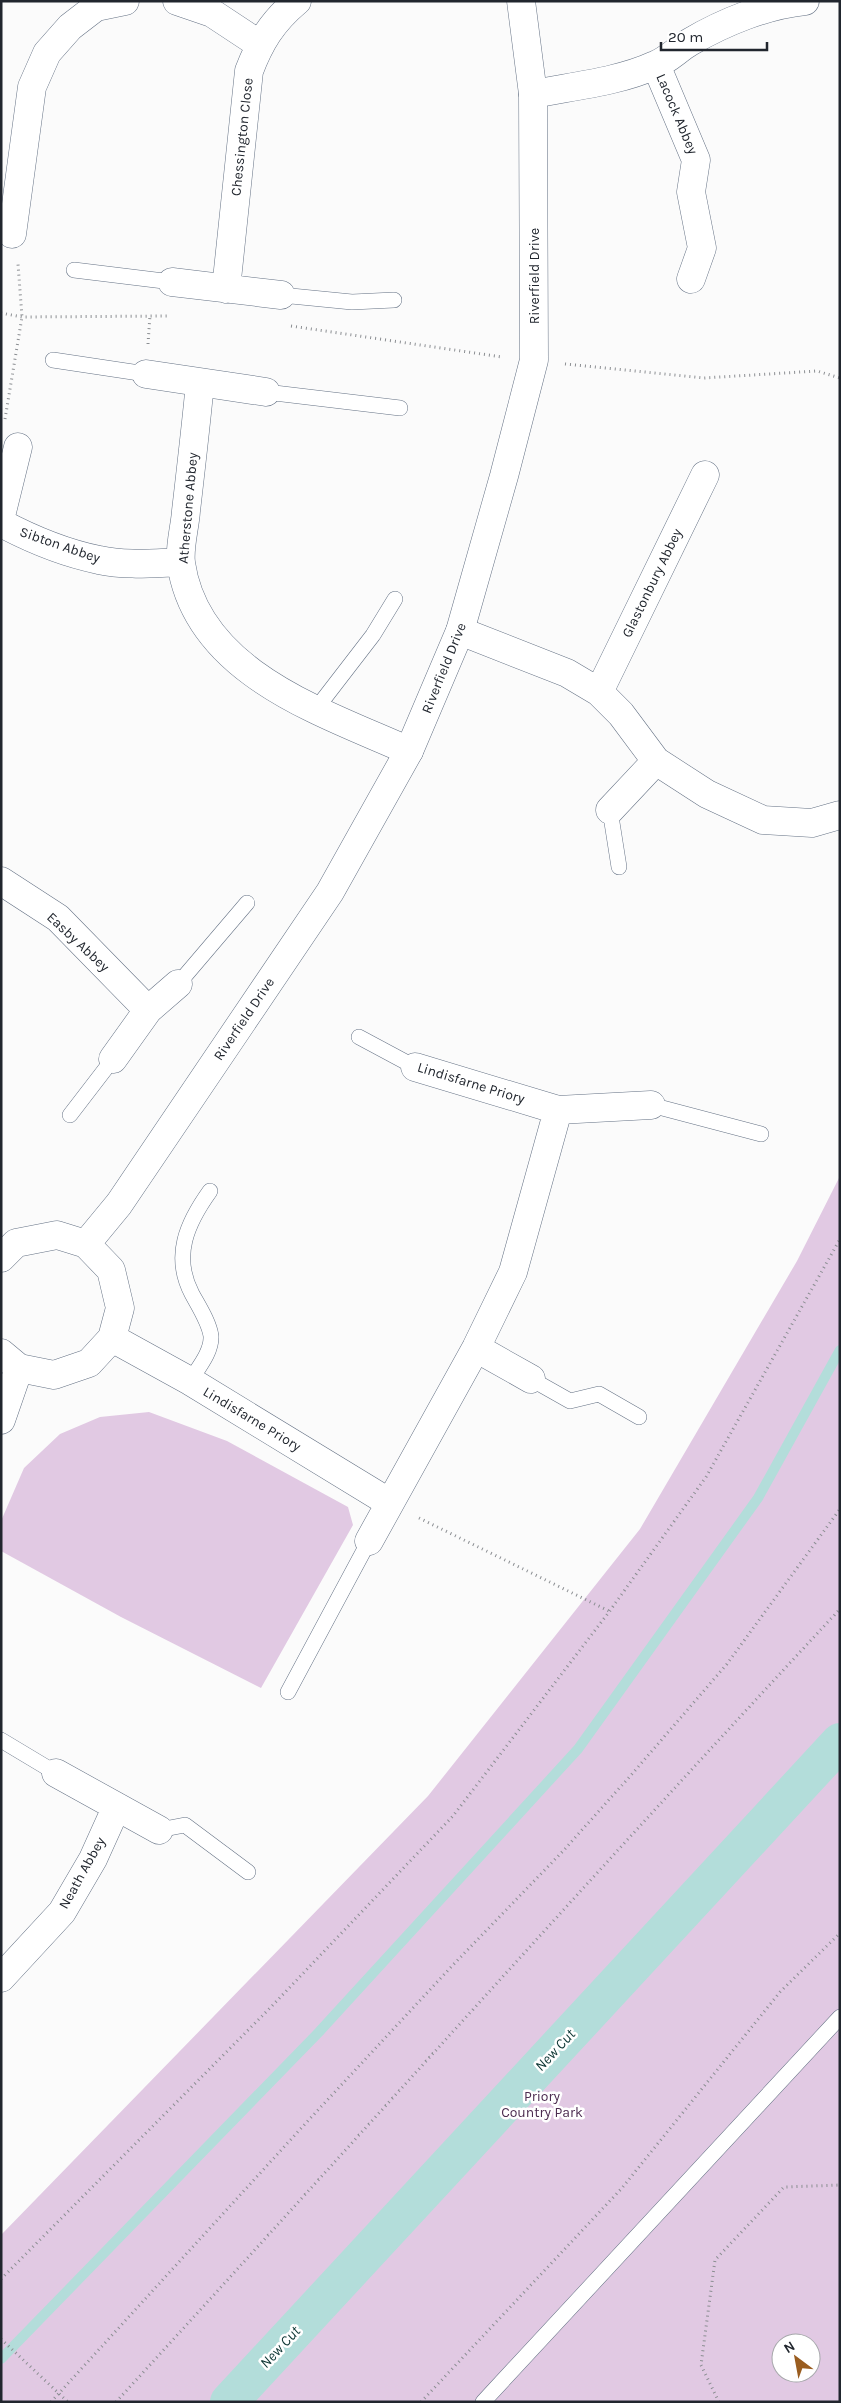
<svg xmlns="http://www.w3.org/2000/svg" width="841" height="2403" viewBox="0 0 841 2403" font-family="Karla,sans-serif">
<style>
.green{fill:#e1c9e3;fill-rule:evenodd}
.lines{fill:none;stroke-linecap:round;stroke-linejoin:round}
.stream{stroke:#b3ddda;stroke-width:10}
.canal{stroke:#b3ddda;stroke-width:38}
.lane-casing{stroke:#657285;stroke-width:16}
.street-casing{stroke:#657285;stroke-width:29}
.secondary-casing{stroke:#657285;stroke-width:29}
.path{stroke:#8b8e92;stroke-width:3;stroke-dasharray:1 4;stroke-linecap:butt}
.lane{stroke:#fff;stroke-width:15}
.street{stroke:#fff;stroke-width:28}
.secondary{stroke:#fff;stroke-width:28}
.labels{text-anchor:middle;dominant-baseline:central;stroke-width:5;stroke-linejoin:round;paint-order:stroke}
.street-label{font-size:14px;fill:#21262e;stroke:#fff}
.park-label{font-size:14px;fill:#4c2c50;stroke:#fff}
.water-label{font-size:15px;font-style:italic;fill:#0c3533;stroke:#fff}
</style>
<rect width="100%" height="100%" fill="#fbfbfb"/>
<path class="green" d="M840 1176V2402H1V2235L428 1796 640 1529 797 1261ZM781 2343H811V2373H781Z
M149 1412 227 1441 348 1507 353 1525 261 1688 121 1617 1 1551V1521L24 1468 60 1434 100 1417Z"/>
<g class="lines">
<path class="stream" d="M1 2359 319 2032 578 1749 758 1498 840 1350"/>
<path class="canal" d="M229 2402 840 1742"/>
<g class="lane-casing">
<path id="lane" d="M74 270 172 282
M281 295 352 302 394 300
M53 360 146 374
M266 392 400 408
M316 709 373 635 395 599
M610 810 619 867
M178 984 247 903
M359 1037 415 1067
M651 1105 761 1134
M70 1115 113 1059
M531 1379 570 1401 599 1394 639 1417
M190 1381C198 1368 212 1352 211 1336 209 1322 199 1307 192 1294 172 1256 187 1223 210 1191
M288 1692 369 1541
M1 1740 56 1773
M159 1830 185 1825 248 1872
M483 2402 840 2017"/>
</g>
<g class="street-casing">
<path id="street" d="M177 1 212 13 259 44
M656 65 696 160 691 192 702 248 691 279
M533 94C573 86 618 82 655 65 668 60 678 49 690 42 724 22 766 5 805 1
M12 234 32 87 47 53 70 27 96 7 125 1
M172 282 281 295
M226 289 249 71C260 42 272 22 297 1
M146 374 266 392
M200 383C196 425 191 468 186 511 185 527 179 547 181 563 197 673 322 712 409 751
M1 516 18 447
M1 523C31 539 65 553 99 560 125 566 154 563 181 562
M460 631 567 673 599 692 621 714 656 761 707 794 763 820 812 823 840 815
M599 692 705 475
M610 810 656 761
M1 881 58 918 148 1010
M113 1059 148 1010 178 984
M415 1067 558 1110 651 1105
M112 1338 190 1381 390 1503
M476 1348 531 1379
M369 1541 476 1348 513 1272 558 1110
M56 1773 159 1830
M1 1978 62 1912 93 1859 116 1808"/>
</g>
<g class="secondary-casing">
<path id="secondary" d="M86 1244 119 1204 330 892 409 751 460 631 504 476 534 360 533 94 521 1
M1 1258 16 1243 57 1235 86 1244 111 1270 120 1308 112 1338 89 1363 54 1375 19 1368 1 1353
M1 1420 19 1368"/>
</g>
<path class="path" d="M1 313 22 317 168 316
M291 326 502 357
M148 344 150 315
M565 364 704 378 817 371 840 378
M5 419 22 317 18 264
M419 1518 609 1611
M1 2279 271 2007 453 1816 609 1612 706 1477 840 1239
M1 2339 68 2402
M51 2402 305 2124 452 1966 564 1850 632 1774 727 1664 840 1509
M116 2402C358 2138 596 1871 840 1609
M421 2402 622 2188 780 1992 840 1933
M719 2402 701 2365 715 2260 784 2187 840 2185"/>
<use href="#lane" class="lane"/>
<use href="#street" class="street"/>
<use href="#secondary" class="secondary"/>
</g>
<g class="labels">
<g class="street-label">
<text transform="translate(677 114) rotate(67)">Lacock Abbey</text>
<text transform="translate(242 137) rotate(-84)">Chessington Close</text>
<text transform="translate(534 276) rotate(-90)">Riverfield Drive</text>
<text transform="translate(188 508) rotate(-85)">Atherstone Abbey</text>
<text transform="translate(60 545) rotate(19)">Sibton Abbey</text>
<text transform="translate(652 583) rotate(-64)">Glastonbury Abbey</text>
<text transform="translate(444 668) rotate(-68)">Riverfield Drive</text>
<text transform="translate(78 942) rotate(43)">Easby Abbey</text>
<text transform="translate(244 1019) rotate(-56)">Riverfield Drive</text>
<text transform="translate(471 1083) rotate(17)">Lindisfarne Priory</text>
<text transform="translate(252 1419) rotate(31)">Lindisfarne Priory</text>
<text transform="translate(82 1873) rotate(-61)">Neath Abbey</text>
</g>
<g class="park-label">
<text x="542" y="2096">Priory<tspan x="542" dy="16">Country Park</tspan></text>
</g>
<g class="water-label">
<text transform="translate(555 2050) rotate(-47)">New Cut</text>
<text transform="translate(280 2347) rotate(-47)">New Cut</text>
</g>
</g>
<rect width="841" height="2403" fill="none" stroke="#21262e" stroke-width="5"/>
<g transform="translate(796 2358) rotate(328)"><circle r="24" fill="#ffffff" stroke="#a6a8ab"/>
<path d="M0-4L9 19L0 12L-9 19Z" fill="#9a5d20"/>
<text y="-8" font-size="14" font-weight="bold" text-anchor="middle" fill="#21262e">N</text>
</g>
<path d="M661 42v8h106v-8" fill="none" stroke="#21262e" stroke-width="2.5"/>
<text x="668" y="42" font-size="15" fill="#21262e" stroke="#ffffff" stroke-width="4" paint-order="stroke">20 m</text>
</svg>
